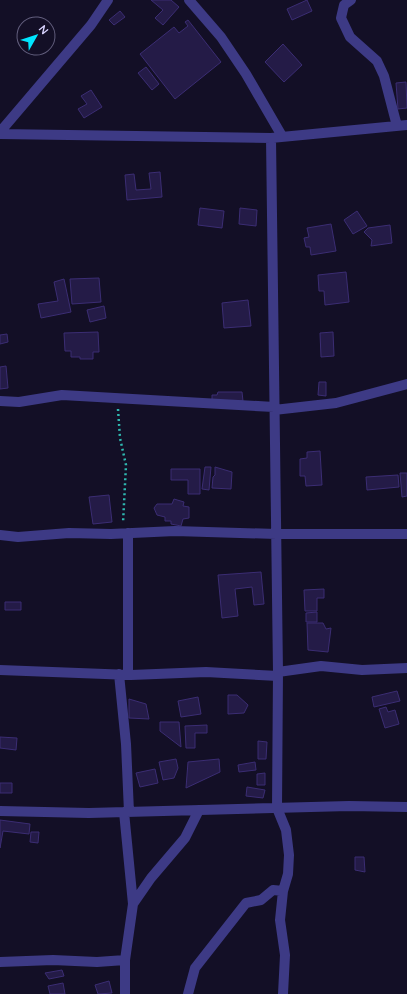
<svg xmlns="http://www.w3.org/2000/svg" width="407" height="994" viewBox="0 0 407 994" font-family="Quicksand,sans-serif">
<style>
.building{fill:#241b47;stroke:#3b2d73}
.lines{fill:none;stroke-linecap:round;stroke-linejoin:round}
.path{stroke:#2fb8b0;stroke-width:2.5;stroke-dasharray:2 3;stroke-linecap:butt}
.street{stroke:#3d3a85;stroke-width:10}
</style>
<rect width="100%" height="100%" fill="#130f26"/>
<path class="building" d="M151 0H171L179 7 163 25 155 18 163 10Z
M307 0 312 11 292 20 287 9Z
M120 11 125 17 114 25 109 20Z
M188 20 221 62 175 99 140 54 174 27 179 33 188 26 185 22Z
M283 44 302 65 284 82 265 62Z
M146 67 159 84 152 90 138 73Z
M406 82 407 108 398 109 396 83Z
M91 90 102 107 84 118 78 109 87 104 81 96Z
M160 172 162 197 127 200 125 175 134 174 136 190 151 189 149 173Z
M200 208 224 211 222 228 198 225Z
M240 208 257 210 256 226 239 224Z
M357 211 367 226 353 234 344 220Z
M331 224 336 251 311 255 310 247H306L304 238 309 237 307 228Z
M390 225 392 243 371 246 372 240 364 232 368 228Z
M346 272 349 302 325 305 324 291H319L318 275Z
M99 278 101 302 72 304 70 279Z
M64 279 71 312 41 318 38 304 58 301 54 282Z
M248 300 251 326 224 328 222 303Z
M104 306 106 318 90 322 87 310Z
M98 332 99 352H93V359H80V357H71V351H65L64 333Z
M333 332 334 356 321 357 320 333Z
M7 334 8 342 0 344V335Z
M6 366 8 388 0 389V367Z
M319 382H326V396L318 395Z
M218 392H242L243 401H212V395H217Z
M320 451 322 485 306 486 305 476H300V459L307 458V452Z
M205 467H211L209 490 202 489Z
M215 467 232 472 231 489 212 488 213 477 215 475Z
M171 469H200V494H188V480H171Z
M400 473H407V496L402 497Z
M398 475 399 487 367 490 366 477Z
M109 495 112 522 93 524 89 497Z
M174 499 184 502 183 506 189 507V518L183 519 181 526 171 524V521H165V517L157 515 154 508 157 504H172Z
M261 572 264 604 254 605 252 587 235 589 238 616 222 618 218 575Z
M324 589V598H317V611H305L304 590Z
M5 602H21V610H5Z
M317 612V622H306V613Z
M307 623H323L326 629 331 628 328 652 308 650Z
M397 691 400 701 374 707 372 697Z
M228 695H237L248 705 244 713 228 714Z
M198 697 201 714 181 717 178 701Z
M129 699 146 704 149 719 129 718Z
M386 707 388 712 395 710 399 724 385 728 379 709Z
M160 722H179L181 747 160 731Z
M207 725V733H195V748H186L185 726Z
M0 737 17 738 16 750 0 748Z
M258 741 267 742 266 759H258Z
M176 759 178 768 174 778 163 780 159 762Z
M219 759 220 772 186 788 188 762Z
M255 762 256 770 239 772 238 765Z
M155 769 158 783 140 787 136 773Z
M265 773V785H257V774Z
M0 783H12V793H0Z
M247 787 265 790 263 798 246 796Z
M0 820 30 824 29 834 3 831 0 848Z
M31 832H39L38 843 30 842Z
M355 857H364L365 872 355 870Z
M62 970 64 976 49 979 45 973Z
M109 981 112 993 98 994 95 985Z
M63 983 65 994H50L48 986Z"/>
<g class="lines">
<path class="path" d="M118 409 120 438 126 465 123 523"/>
<path class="street" d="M189 0 221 37 246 74 282 136
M351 0 344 5 341 18 350 37 377 61 384 76 397 126
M0 132 91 25 108 0
M0 134 271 138 407 125
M271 138 278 672 277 808 286 830 289 855 288 874 283 891 280 920 285 955 283 994
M0 401 19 402 62 395 274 407
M274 410 336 403 407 384
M128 533V675
M0 535 18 537 69 533 111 534 175 531 276 534H407
M0 670 131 675 206 672 278 676
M278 672 321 666 362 670 407 668
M119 674 126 744 129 812
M0 811 89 813 349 806 407 807
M124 812 133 904 125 960V994
M133 904 151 878 185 838 199 810
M0 962 53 960 97 962 125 960
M188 994 195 968 246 903 261 900 273 890 283 891"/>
</g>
<g transform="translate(36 36) rotate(51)"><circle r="19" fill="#130f26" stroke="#625e7d"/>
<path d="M0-3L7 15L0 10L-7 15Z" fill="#00e5ff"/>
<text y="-6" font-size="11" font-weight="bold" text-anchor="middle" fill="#d9d4ff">N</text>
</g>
</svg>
